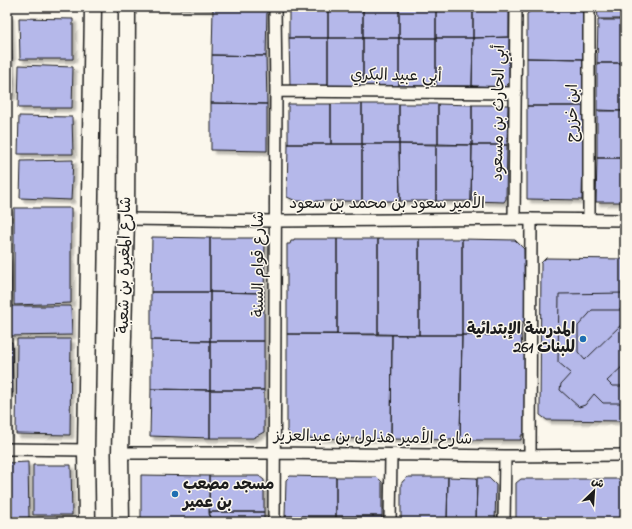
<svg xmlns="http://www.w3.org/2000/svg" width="632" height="529" viewBox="0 0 632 529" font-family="'Indie Flower','Playpen Sans Arabic',sans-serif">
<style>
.building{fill:#b5b8ea;stroke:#1c1c1c;filter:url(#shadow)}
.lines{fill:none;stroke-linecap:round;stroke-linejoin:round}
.street-casing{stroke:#1c1c1c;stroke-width:14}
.secondary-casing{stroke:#1c1c1c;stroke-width:19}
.street{stroke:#fbf7ec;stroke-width:11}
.secondary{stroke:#fbf7ec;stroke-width:16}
.poi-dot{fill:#1f6fb2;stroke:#fbf7ec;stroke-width:1.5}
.labels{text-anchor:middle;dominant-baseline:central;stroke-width:3;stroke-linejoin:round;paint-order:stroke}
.street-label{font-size:16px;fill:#1c1c1c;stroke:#fbf7ec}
.poi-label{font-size:16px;font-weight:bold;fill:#1c1c1c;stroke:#fbf7ec;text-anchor:end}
</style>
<defs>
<filter id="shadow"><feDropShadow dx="3.5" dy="3.5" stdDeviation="1" flood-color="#0004"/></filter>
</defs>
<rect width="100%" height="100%" fill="#fbf7ec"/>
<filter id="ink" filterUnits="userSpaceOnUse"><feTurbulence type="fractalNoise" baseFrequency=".025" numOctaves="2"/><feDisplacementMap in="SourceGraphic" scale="8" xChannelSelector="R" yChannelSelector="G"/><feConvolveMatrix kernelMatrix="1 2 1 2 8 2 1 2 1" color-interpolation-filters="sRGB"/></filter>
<g filter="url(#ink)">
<path class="building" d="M154 7H213V9L154 8Z
M213 7H267V9H213Z
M289 7H328V38H289Z
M328 7H363V38H328Z
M363 7H399V38H363Z
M399 7H436V38H399Z
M436 7H473V38H436Z
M473 7H509V37L473 38Z
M597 7H625V19H598Z
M534 8 580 10 583 12 585 16 584 59 527 58V14Z
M213 9H267L266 56 212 55Z
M7 15H10L12 59H7Z
M19 18 73 19V59H20Z
M598 20H625V63H597Z
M509 37V82L506 87 472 86 473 38Z
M289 38H328V86H290Z
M328 38H363V86H328Z
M363 38H399V86H363Z
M399 38H436V86H399Z
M436 38H473L472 86H436Z
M212 55 266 56 267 104 211 103Z
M527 58 584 59V106H527Z
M7 60 11 61 13 81 12 96H7Z
M597 63H625V111L597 110Z
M19 65 73 67 72 108H18Z
M211 103 267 104V151L211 150Z
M288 104H331V144H288Z
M331 104H362V144H331Z
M362 104H399V144H362Z
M399 104H438V144H399Z
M438 104 472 105V145L438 144Z
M472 105H508L507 145H472Z
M527 106H584L582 200 527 199Z
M597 111H625V158H597Z
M19 116 72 117 73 154H18Z
M288 144H362V201H296L287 197Z
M362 144H399L400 201H362Z
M399 144 436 145V201H400Z
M436 145H472L471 201H436Z
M472 145H507L506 199 504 202 471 201Z
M597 158H625V202H596Z
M73 160 71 200 20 198 21 161Z
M7 208 11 209 9 248 7 249Z
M14 208H71V303L14 305Z
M152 237 210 238V292H151Z
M210 238H259L265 243 264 293 210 292Z
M294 239H337V334H287V244H290L291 241H294Z
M337 239H378V334H337Z
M378 239H419V335L378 334Z
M419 239H462V335H419Z
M462 239 515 240 524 249 525 322H521V335H462Z
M7 251 10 261 11 280V298H7Z
M546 258 625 259V421L547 420 540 415 541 263Z
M151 292H210V341L151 340Z
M210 292 264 293V341H210Z
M625 293V315L621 310H592L589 314 578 326V352L585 360 625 321V364L607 381 612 386H625V403H603L594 394 585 405 579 407 560 390 561 384 571 373 558 362 559 294Z
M7 304H8V341H7Z
M8 306H71L72 335 8 336Z
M287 334 392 335 391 439 292 438 287 430Z
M392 335H462L460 440 391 439Z
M462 335H521L522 349H525L526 434H522V436H521V440H460Z
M17 339H71L70 435 16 434Z
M151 340 210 341V390L151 389Z
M210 341H264V390H210Z
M7 342H12L13 393H7Z
M151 389 210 390V438L150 436Z
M210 390H264V432L253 438H210Z
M7 394H8L9 433 7 439Z
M28 462 29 518 7 519V463Z
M33 465H71L72 515H33Z
M141 475 209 476 210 522H141Z
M209 476H259L264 480V512H209Z
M290 476 336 477V516H285L286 480Z
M336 477H377L382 482V516H336Z
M408 477H448L447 522H401V484L403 481Z
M448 477 477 478 476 522H447Z
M477 478H489L496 485 495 522H476Z
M521 479H625V522H516V483Z
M209 512H264V522H210Z
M285 516H336V522H285Z
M336 516H382L381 522H336Z"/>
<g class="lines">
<g class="street-casing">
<path id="street" d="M276 91 516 93
M126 219 275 221 531 219 625 220
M514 219 516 7
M589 220V7
M7 449 86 450
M120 453H275L505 456 625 455
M530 455 531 219
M274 522 276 91 275 7
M390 522 391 455
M504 522 505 456"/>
</g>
<g class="secondary-casing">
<path id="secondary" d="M87 522 86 450 93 7
M121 522 120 453 126 219 127 7"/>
</g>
<use href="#street" class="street"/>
<use href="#secondary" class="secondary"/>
</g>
</g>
<g class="poi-dot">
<circle cx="583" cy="339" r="4"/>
<circle cx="175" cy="494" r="4"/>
</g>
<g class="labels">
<g class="street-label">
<text transform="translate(396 76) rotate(1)">أبي عبيد البكري</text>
<text transform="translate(499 113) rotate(-89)">أبي الحارث بن مسعود</text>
<text transform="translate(573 113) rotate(-90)">ابن خزرج</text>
<text x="387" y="204">الأمير سعود بن محمد بن سعود</text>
<text transform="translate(259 264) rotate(-90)">شارع قوام السنة</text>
<text transform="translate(125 265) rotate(-89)">شارع المغيرة بن شعبة</text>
<text transform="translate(373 438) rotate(1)">شارع الأمير هذلول بن عبدالعزيز</text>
</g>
<g class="poi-label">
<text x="575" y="330">المدرسة الإبتدائية<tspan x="575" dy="18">261 للبنات</tspan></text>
<text x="183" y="485" text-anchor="start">مسجد مصعب<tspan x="183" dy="18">بن عمير</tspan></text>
</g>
</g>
<rect width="632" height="529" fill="none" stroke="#fbf7ec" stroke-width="24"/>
<rect x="12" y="12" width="608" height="505" fill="none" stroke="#1c1c1c" stroke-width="1.5" filter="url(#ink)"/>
<g transform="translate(594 491) rotate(25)" stroke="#fbf7ec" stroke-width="3" paint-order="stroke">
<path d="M0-3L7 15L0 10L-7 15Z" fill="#1c1c1c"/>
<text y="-6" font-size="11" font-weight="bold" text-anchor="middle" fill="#1c1c1c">ش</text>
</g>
</svg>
